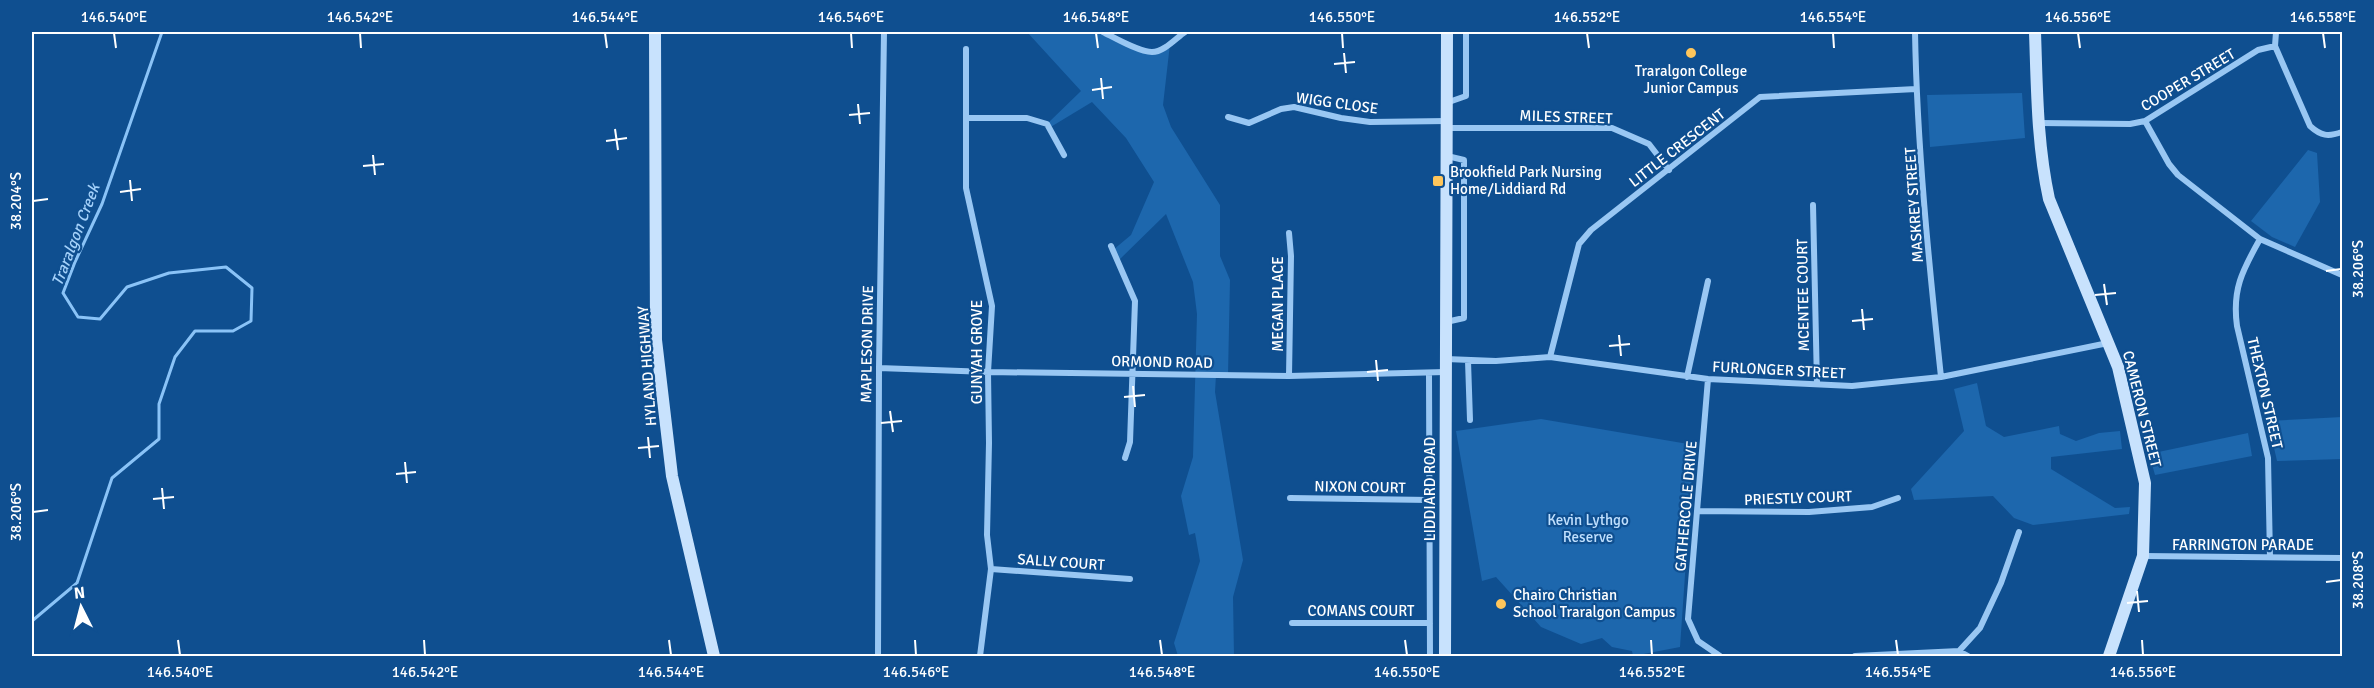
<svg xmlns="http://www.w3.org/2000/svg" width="2374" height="688" viewBox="0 0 2374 688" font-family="Signika,sans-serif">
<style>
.green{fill:#1d67ad}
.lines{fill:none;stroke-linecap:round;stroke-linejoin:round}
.stream{stroke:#8ac3f7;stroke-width:3}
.street{stroke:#99c7f3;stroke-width:6}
.secondary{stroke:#c8e2fd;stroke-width:12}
.ticks{fill:none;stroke:#fff;stroke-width:2}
.poi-dot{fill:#ffc65b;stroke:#0f4f90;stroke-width:2}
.labels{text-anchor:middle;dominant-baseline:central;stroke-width:4.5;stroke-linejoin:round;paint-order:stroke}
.poi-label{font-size:15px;fill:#fff;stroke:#0f4f90;text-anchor:start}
.street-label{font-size:15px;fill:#fff;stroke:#0f4f90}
.park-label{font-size:15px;fill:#c0e0fe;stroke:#0f4f90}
.water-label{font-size:16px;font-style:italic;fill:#a4d1fa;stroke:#0f4f90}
.neatline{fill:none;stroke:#fff;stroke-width:2}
.ticks-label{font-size:15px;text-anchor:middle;fill:#fff}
</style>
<rect width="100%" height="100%" fill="#0f4f90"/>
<path class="green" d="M1027 32H1106L1132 46 1153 50 1170 44 1163 105 1171 127 1220 205V256L1230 280 1228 375H1216L1215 392 1243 560 1233 597 1234 656H1178L1174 643 1200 561 1195 533 1189 535 1181 496 1193 457 1197 314 1193 282 1166 214 1119 260 1113 250 1131 235 1154 182 1126 138 1092 102 1049 128 1047 124 1081 91Z
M2022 93 2025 138 1930 147 1927 95Z
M2308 150 2317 153 2320 202 2295 247 2272 237 2251 221Z
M1977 383 1986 426 2004 437 2059 426 2060 434 2076 441 2099 433 2120 431 2122 449 2051 457V469L2115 508 2130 507 2129 514 2033 525 2014 518 1993 496 1914 500 1911 489 1964 431 1954 389Z
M2342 417V459L2277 461 2268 421Z
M1541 419 1694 445 1680 647 1633 656 1632 651 1612 647 1602 638 1581 644 1541 627 1496 577 1482 581 1456 431Z
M2248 433 2252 456 2155 475 2149 454Z"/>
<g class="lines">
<path class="stream" d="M32 621 77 583 112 478 159 439V404L175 357 195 331H233L251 321 252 288 226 267 169 273 127 287 100 319 78 317 63 293 75 262 102 204 162 32"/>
<path class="street" d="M1103 32C1115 38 1139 52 1152 52 1164 52 1176 38 1185 32
M1915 32C1917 146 1929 264 1941 377
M2276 32 2275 46 2310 126C2321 136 2328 137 2342 132
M966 49V188L992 306 988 372 989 443 987 535 991 569 980 656
M1446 103 1466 96V32
M1228 117 1249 123 1281 109 1294 107 1341 118 1370 122 1447 121
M967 118H1027L1047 124 1064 155
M2145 121 2169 164 2178 175 2260 239 2342 275
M2039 123 2130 124 2145 121 2258 50 2275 46
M1447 128H1612L1649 144 1669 170
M1813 205 1817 384
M1289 233 1291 256 1289 376
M2260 239C2242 271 2232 290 2237 326L2268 458 2270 557
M1111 246 1135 301 1130 442 1125 458
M1446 322 1464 318V160L1447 156
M1550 357 1579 244 1591 230 1760 97 1916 89
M1446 359 1496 361 1550 357 1708 379 1852 386 1941 377 2108 343
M1468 361 1470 420
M879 368 988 372 1289 376 1445 372
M1429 374 1430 656
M1687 377 1708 281
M1708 379 1688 619 1698 641 1720 656
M1290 498 1430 500
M1697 511 1809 512 1872 507 1898 498
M2143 556 2342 558
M991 569 1130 579
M1292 623H1430
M1959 651 1980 628 2001 583 2019 532
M878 656 879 368 884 32
M1855 656 1959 651 1968 656"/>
<path class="secondary" d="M655 32 656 340 672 476 714 656
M2035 32C2037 88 2037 144 2049 199L2118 367 2145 483 2143 556 2109 656
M1445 656 1447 32"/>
</g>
<path class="ticks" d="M114 33 116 48M360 33 361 48M605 33 607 48M851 33 852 48M1096 33 1098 48M1342 33 1343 48M1587 33 1589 48M1833 33 1834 48M2078 33 2080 48M2323 33 2325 48M1344 53 1346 73M1334 64 1355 62M1101 78 1103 99M1092 90 1112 87M858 104 860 124M849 115 870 113M615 129 618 150M606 141 627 138M373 155 375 175M363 166 384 164M130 180 132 201M120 192 141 189M33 201 48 199M2326 271 2341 269M2104 284 2107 305M2095 295 2116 293M1862 309 1864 330M1852 321 1873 319M1619 335 1621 356M1609 346 1630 344M1376 360 1378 381M1367 372 1388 370M1133 386 1135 407M1124 397 1145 395M890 411 893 432M881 423 902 421M648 437 650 458M638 448 659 446M405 462 407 483M396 474 416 472M162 488 164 509M153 499 174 497M33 512 48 510M2326 582 2341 580M2137 591 2139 612M2127 603 2148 601M178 640 180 655M424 640 425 655M669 640 671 655M915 640 916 655M1160 640 1162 655M1405 640 1407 655M1651 640 1652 655M1896 640 1898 655M2142 640 2143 655"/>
<g class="poi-dot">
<circle cx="1691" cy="53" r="6"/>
<rect x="1432" y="175" width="12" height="12" rx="3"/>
<circle cx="1501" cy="604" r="6"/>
</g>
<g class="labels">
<g class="poi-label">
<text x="1691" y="71" text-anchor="middle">Traralgon College<tspan x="1691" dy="17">Junior Campus</tspan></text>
<text x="1450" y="172">Brookfield Park Nursing<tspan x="1450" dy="17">Home/Liddiard Rd</tspan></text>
<text x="1513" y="595">Chairo Christian<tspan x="1513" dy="17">School Traralgon Campus</tspan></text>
</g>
<g class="street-label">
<text transform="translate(2188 80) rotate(-31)">COOPER STREET</text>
<text transform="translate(1337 103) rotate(8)">WIGG CLOSE</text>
<text transform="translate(1566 117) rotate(2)">MILES STREET</text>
<text transform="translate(1677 148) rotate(-38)">LITTLE CRESCENT</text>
<text transform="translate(1914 205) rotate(-94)">MASKREY STREET</text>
<text transform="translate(1803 295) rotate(-91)">MCENTEE COURT</text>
<text transform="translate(1278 304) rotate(-90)">MEGAN PLACE</text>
<text transform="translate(867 344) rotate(-89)">MAPLESON DRIVE</text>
<text transform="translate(977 352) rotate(-90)">GUNYAH GROVE</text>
<text transform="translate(1162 362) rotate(1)">ORMOND ROAD</text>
<text transform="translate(647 366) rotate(-94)">HYLAND HIGHWAY</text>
<text transform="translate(1779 370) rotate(3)">FURLONGER STREET</text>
<text transform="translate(2265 393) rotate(77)">THEXTON STREET</text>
<text transform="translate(2142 409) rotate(76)">CAMERON STREET</text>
<text transform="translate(1360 487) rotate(1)">NIXON COURT</text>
<text transform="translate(1430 489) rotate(-90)">LIDDIARD ROAD</text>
<text transform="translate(1798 498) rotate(-2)">PRIESTLY COURT</text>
<text transform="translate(1686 506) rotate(-85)">GATHERCOLE DRIVE</text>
<text x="2243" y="545">FARRINGTON PARADE</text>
<text transform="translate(1061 562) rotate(4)">SALLY COURT</text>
<text x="1361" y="611">COMANS COURT</text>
</g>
<g class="park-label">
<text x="1588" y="520">Kevin Lythgo<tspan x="1588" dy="17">Reserve</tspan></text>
</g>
<g class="water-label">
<text transform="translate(76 235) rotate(-69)">Traralgon Creek</text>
</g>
</g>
<rect width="2374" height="688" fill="none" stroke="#0f4f90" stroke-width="66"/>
<g transform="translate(81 607) rotate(354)" stroke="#0f4f90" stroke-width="4.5" paint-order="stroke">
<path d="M0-4.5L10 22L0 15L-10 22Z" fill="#ffffff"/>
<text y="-9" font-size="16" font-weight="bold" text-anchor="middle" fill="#ffffff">N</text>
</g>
<rect x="33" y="33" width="2308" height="622" class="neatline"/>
<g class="ticks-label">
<text x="114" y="22">146.540°E</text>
<text x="360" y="22">146.542°E</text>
<text x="605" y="22">146.544°E</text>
<text x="851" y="22">146.546°E</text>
<text x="1096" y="22">146.548°E</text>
<text x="1342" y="22">146.550°E</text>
<text x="1587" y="22">146.552°E</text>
<text x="1833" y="22">146.554°E</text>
<text x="2078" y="22">146.556°E</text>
<text x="2323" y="22">146.558°E</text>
<text transform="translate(16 201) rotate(-90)" y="5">38.204°S</text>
<text transform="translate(2358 269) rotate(-90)" y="5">38.206°S</text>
<text transform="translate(16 512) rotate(-90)" y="5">38.206°S</text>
<text transform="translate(2358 580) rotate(-90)" y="5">38.208°S</text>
<text x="180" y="677">146.540°E</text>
<text x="425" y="677">146.542°E</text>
<text x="671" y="677">146.544°E</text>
<text x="916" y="677">146.546°E</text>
<text x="1162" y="677">146.548°E</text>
<text x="1407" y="677">146.550°E</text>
<text x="1652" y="677">146.552°E</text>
<text x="1898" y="677">146.554°E</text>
<text x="2143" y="677">146.556°E</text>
</g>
</svg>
